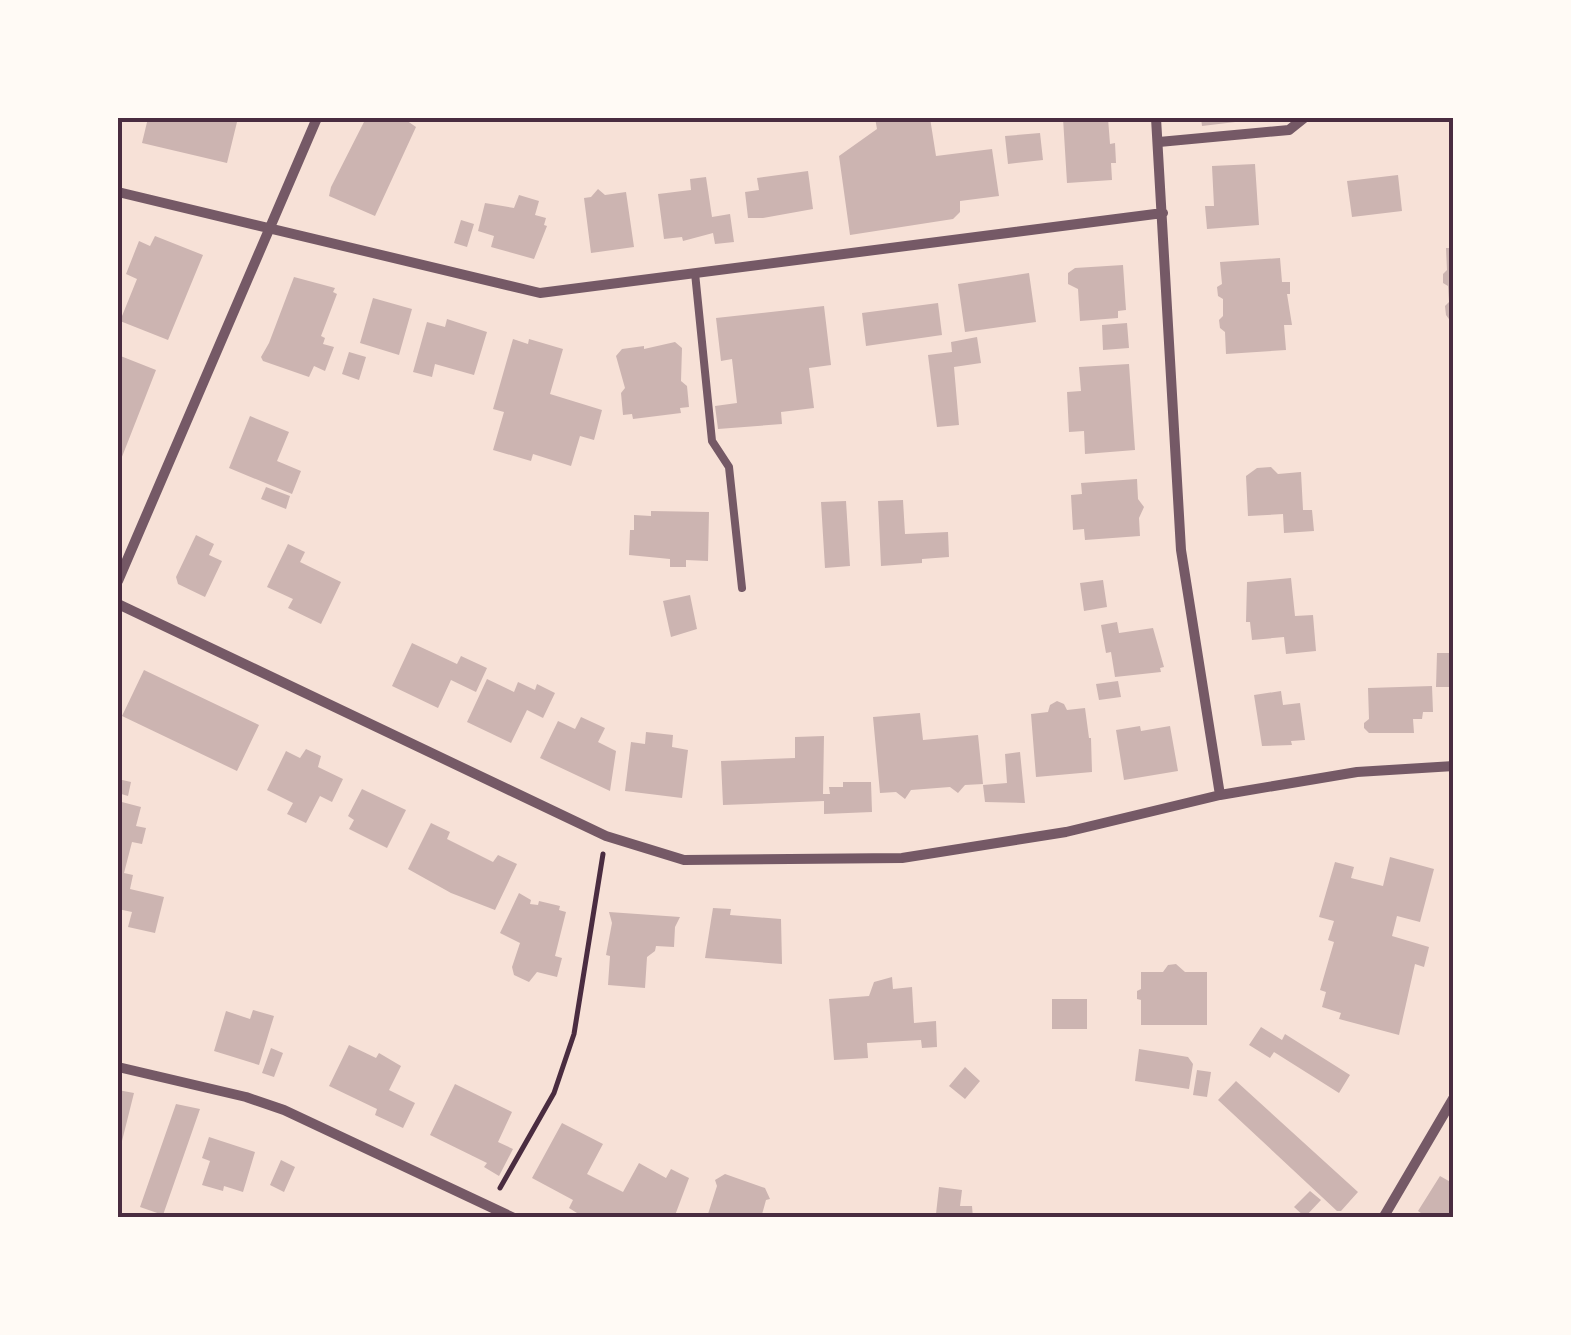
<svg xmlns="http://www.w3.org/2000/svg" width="1571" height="1335" viewBox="0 0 1571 1335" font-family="Lato,sans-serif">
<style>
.building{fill:#ccb4b1}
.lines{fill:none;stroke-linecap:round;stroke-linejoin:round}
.path{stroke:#4a2c40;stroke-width:5}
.service{stroke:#755966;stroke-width:8}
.minor{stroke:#755966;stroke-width:10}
.neatline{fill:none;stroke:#4a2c40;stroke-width:4}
</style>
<rect width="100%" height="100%" fill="#f7e1d7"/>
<path class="building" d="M148 118H217L237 122 227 163 142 143Z
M366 118H403L416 127 375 216 329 196 331 187Z
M875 118H930L936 156 992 149 999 196 960 201V212L953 219 850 235 839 156 877 129Z
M1063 118H1108L1110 144 1115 143 1116 163H1111L1112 180 1067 183Z
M1201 118H1252V120L1202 126Z
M1040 133 1043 160 1008 164 1005 136Z
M1255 164 1259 225 1207 229 1205 206H1214L1212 166Z
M808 171 813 209 763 218H748L745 192 759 190 757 178Z
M1398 175 1402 211 1352 217 1347 181Z
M706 177 712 217 730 214 734 242 715 244 713 233 683 241 682 237 664 239 658 194 691 190 690 179Z
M598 189 605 195 626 192 634 247 591 253 584 198 591 197Z
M519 195 539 201 535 215 546 218 544 225 547 226 534 259 491 247 494 236 478 231 485 203 514 208Z
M461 220 474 224 467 247 454 243Z
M155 236 203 255 168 340 120 321 137 279 126 274 139 241 150 246Z
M1446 248H1454V326L1446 315 1445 306 1449 302 1448 286 1443 283V274L1447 270Z
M1280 258 1282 282H1290V294H1287L1292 325H1284L1286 350 1226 354 1225 332 1220 328 1219 320 1223 316V299L1218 296 1217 287 1222 284 1220 262Z
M1123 265 1126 310 1118 311V318L1080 321 1078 289 1068 284V273L1075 268Z
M1029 273 1036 322 965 332 958 284Z
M294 277 335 288 333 292 337 294 321 336 325 338 323 344 334 347 325 371 314 366 309 377 263 361 261 357 269 343Z
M373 298 412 309 399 355 360 343Z
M938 303 942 335 866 346 862 313Z
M824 306 831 365 809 368 814 408 781 412 782 424 718 429 715 406 737 403 732 359 721 361 716 318Z
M447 319 487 332 474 375 435 364 432 377 413 372 427 322 445 327Z
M1127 323 1129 348 1103 350 1102 325Z
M977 337 981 363 954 367 959 425 937 427 928 355 952 352 951 342Z
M513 339 528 344 529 339 563 349 550 394 602 410 594 440 580 436 571 466 533 454 531 461 493 450 504 412 493 409Z
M675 342 682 348 681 381 687 386 689 407 680 408 681 413 633 419 632 414 623 415 621 393 625 388 616 356 622 349 644 346V349Z
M349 352 366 357 359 380 342 374Z
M118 355 156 370 118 467Z
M1129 364 1135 450 1085 454 1084 431 1069 432 1067 392 1081 391 1079 367Z
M250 416 289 432 277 461 301 471 292 494 229 468Z
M1271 467 1278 474 1301 472 1303 510H1312L1314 531 1284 533 1283 514 1248 516 1246 476 1257 468Z
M1137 479 1138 499 1144 507 1139 518 1140 536 1085 540 1084 529 1073 530 1071 495 1082 494 1081 483Z
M266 487 290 496 286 509 261 499Z
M903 500 905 534 948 532 949 557 922 559V563L881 566 878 501Z
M846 501 850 566 825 568 821 502Z
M651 511 709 512 708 561 686 560V567H670V559L629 555 630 530H634V515L651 516Z
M196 535 214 544 209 555 222 561 205 597 178 584 176 577Z
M288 544 305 552 300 562 341 582 321 624 288 608 293 599 267 587Z
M1291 578 1295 616 1313 615 1316 651 1286 654 1284 637 1252 640 1250 622H1246L1247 582Z
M1103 580 1107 607 1084 611 1080 583Z
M690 595 697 629 671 637 663 601Z
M1117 622 1119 633 1153 628 1164 667 1160 668 1161 672 1115 677 1111 652 1106 653 1101 625Z
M412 643 457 664 461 656 487 668 476 692 451 680 438 708 392 686Z
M1437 653H1454V687H1436Z
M144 670 259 725 237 771 122 716Z
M487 679 514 692 518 682 535 690 537 684 555 693 543 718 527 710 511 743 467 722Z
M1118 681 1121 697 1099 700 1096 684Z
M1432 686 1433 712H1423L1422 719H1413L1414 733H1369L1364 728V723L1369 719 1368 688Z
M1281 691 1283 705 1300 703 1305 740 1291 741 1292 745 1262 746 1254 695Z
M1057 701 1064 704 1067 710 1085 708 1089 738H1091L1092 772 1036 777 1031 714 1048 712 1050 705Z
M920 713 923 740 978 735 983 784 965 785 958 793 950 787 911 790 905 799 896 792 880 793 873 717Z
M581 717 605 728 598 742 616 751 610 791 540 758 558 721 575 729Z
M1140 726 1141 731 1170 726 1178 771 1124 780 1116 730Z
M646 732 673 735 672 747 688 750 682 798 625 791 631 742 645 744Z
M824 736 823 794H830L829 787H843V782H871L872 812 824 814V801L723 805 721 761 795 758V737Z
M306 749 321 756 318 767 343 779 332 802 320 796 306 823 287 814 293 803 267 790 286 751 300 758Z
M1020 752 1025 803 985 802 983 785 1007 783 1005 754Z
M118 779 131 782 128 796 118 793Z
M362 789 406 810 387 848 349 829 354 820 348 816Z
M118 801 141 807 136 826 146 828 142 844 132 842 124 873 133 875 130 889 164 897 155 933 128 927 132 912 118 909Z
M431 823 450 832 447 839 493 862 498 855 517 864 495 910 451 893 408 869Z
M1390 857 1434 869 1420 922 1397 916 1392 936 1429 947 1424 967 1415 964 1399 1035 1339 1019 1341 1013 1322 1007 1326 992 1320 990 1334 942 1328 940 1334 921 1319 917 1335 862 1354 867 1351 878 1383 886Z
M519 893 531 900 530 904 538 905 539 901 560 906 559 910 566 912 555 956 562 958 557 977 537 972 529 982 514 975 512 967 520 943 500 933Z
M713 908 731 909 730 915 781 919 782 964 705 958Z
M609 912 680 917 675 927 674 947 656 946 655 951 647 957 645 988 608 985 610 956 606 955 612 923Z
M1176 964 1185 972H1207V1025H1141V1000L1137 999V991L1141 989V972H1163L1168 965Z
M892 977 893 989 912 987 914 1023 936 1021 937 1047 922 1048 921 1040 867 1043 868 1058 834 1060 829 999 869 996 874 982Z
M1052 999H1087V1029H1052Z
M253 1010 274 1016 259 1065 214 1051 226 1011 250 1019Z
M1261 1027 1282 1040 1285 1034 1350 1075 1339 1093 1274 1052 1270 1058 1249 1045Z
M349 1045 376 1058 379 1053 401 1066 389 1090 415 1103 403 1128 375 1115 377 1109 329 1086Z
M271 1048 283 1053 274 1077 262 1073Z
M1139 1049 1188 1057 1193 1064 1189 1089 1135 1081Z
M965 1067 980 1081 965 1099 949 1086Z
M1197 1070 1211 1072 1207 1097 1193 1095Z
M1236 1081 1358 1192 1341 1211H1337L1218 1100Z
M455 1084 512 1112 498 1142 513 1149 499 1176 484 1167 487 1163 430 1135Z
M118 1090 134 1093 119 1153H118Z
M176 1104 200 1109 163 1215 140 1207Z
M562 1123 603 1144 587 1174 623 1192 639 1163 666 1178 671 1169 689 1178 674 1218H623L614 1213 611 1218H585L569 1208 573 1200 532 1178Z
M209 1137 255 1152 243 1192 224 1186 223 1191 202 1185 210 1161 202 1158Z
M281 1160 295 1167 284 1192 270 1185Z
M725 1174 765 1188 770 1199 766 1200 761 1218H702L703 1213 708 1214 717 1186 715 1180Z
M1440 1176 1454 1184V1218H1428L1418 1211Z
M939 1187 962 1190 960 1206H972L973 1218H943L936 1214Z
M1310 1191 1321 1200 1305 1217 1294 1207Z"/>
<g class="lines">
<path class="path" d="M500 1188 554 1093 574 1034 603 854"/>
<path class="service" d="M695 273 712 441 729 467 742 588"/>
<path class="minor" d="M1156 118 1181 550 1220 795
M1159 142 1289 130 1304 118
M118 192 540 293 1163 213
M118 581 317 118
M118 604 606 836 684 860 902 858 1066 832 1220 795 1357 772 1454 766
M118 1067 246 1097 284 1110 514 1218
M1383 1218 1454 1097"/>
</g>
<rect width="1571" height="1335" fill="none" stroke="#fffaf5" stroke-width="240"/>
<rect x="120" y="120" width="1331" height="1095" class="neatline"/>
</svg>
